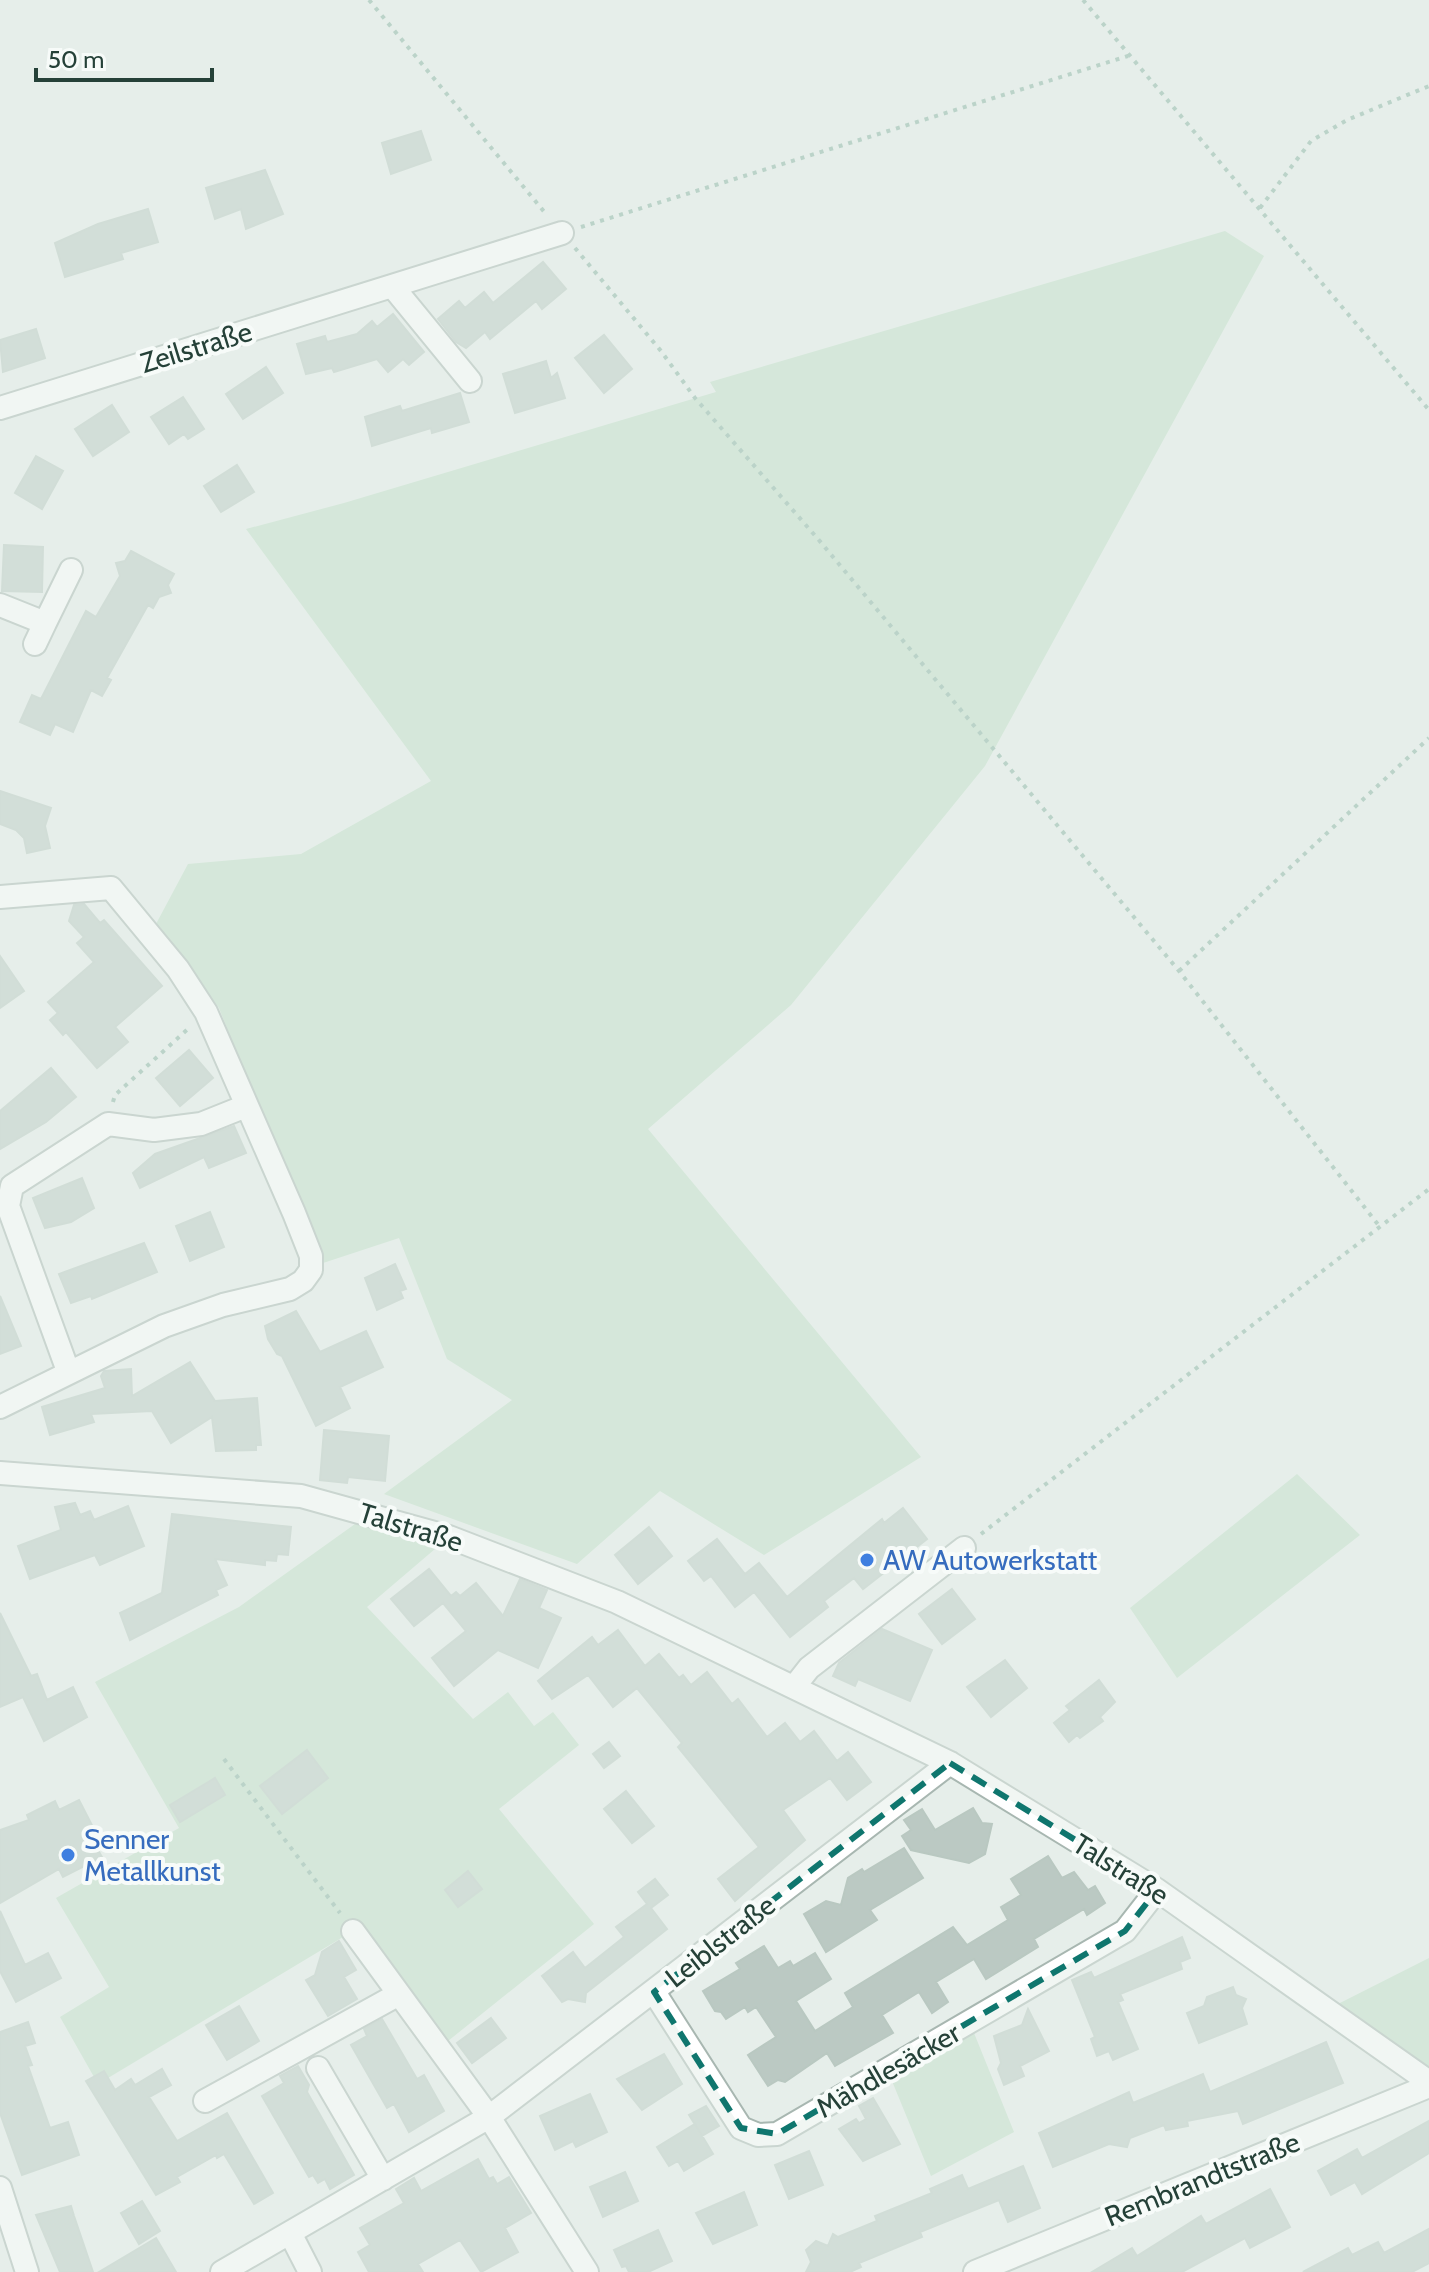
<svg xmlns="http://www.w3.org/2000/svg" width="1429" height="2272" viewBox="0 0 1429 2272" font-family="Cabin,sans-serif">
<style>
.green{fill:#c0dec7}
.building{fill:#bbc9c3;stroke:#b9c8c1;stroke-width:2}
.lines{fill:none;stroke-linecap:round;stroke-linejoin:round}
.minor-casing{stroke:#a8b7b1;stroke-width:26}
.path{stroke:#88b1a2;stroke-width:4;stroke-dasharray:4 6;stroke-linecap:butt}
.minor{stroke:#fff;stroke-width:22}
.marked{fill:none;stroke:#0f766e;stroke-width:6;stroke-dasharray:16 10;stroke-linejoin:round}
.shop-dot{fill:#3f7fe0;stroke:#f7fbf9;stroke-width:3}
.labels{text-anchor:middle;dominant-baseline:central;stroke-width:8;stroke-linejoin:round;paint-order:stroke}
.street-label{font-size:28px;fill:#254138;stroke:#f7fbf9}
.shop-label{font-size:28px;fill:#366cbe;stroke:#f7fbf9;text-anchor:start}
</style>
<rect width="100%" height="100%" fill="#e6eeea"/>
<path class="green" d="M1225 231 1264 256 985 766 791 1005 648 1129 921 1457 764 1555 660 1491 577 1564 384 1494 512 1400 447 1359 399 1238 320 1264 219 1008 156 924 188 864 301 854 431 781 246 529 344 503 716 392 710 382Z
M1297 1474 1360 1535 1177 1678 1130 1608Z
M369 1514 449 1537 367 1607 473 1719 508 1692 534 1726 553 1712 579 1745 499 1809 594 1924 438 2049 353 1931 98 2084 60 2017 109 1987 56 1898 179 1828 95 1682 239 1607Z
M1429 1958V2069L1338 2004Z
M974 2033 1014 2132 931 2176 892 2081Z"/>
<path class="building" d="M421 131 431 160 391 174 382 143Z
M265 170 283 214 246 229 241 209 215 219 206 188Z
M148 209 158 242 121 253 123 259 65 277 55 243 98 224Z
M543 262 566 289 542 309 536 301 490 339 485 332 466 348 456 342 438 319 459 301 465 308 484 292 493 303Z
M393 314 424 352 409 365 403 359 388 372 377 359 334 372 332 368 306 374 297 344 325 336 327 342 357 334 372 321 377 327Z
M36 329 45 358 3 372 0 340Z
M604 335 632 369 604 393 575 358Z
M546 361 551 378 557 373 565 398 515 413 503 374Z
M266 367 283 393 243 419 226 394Z
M460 393 469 422 432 433 431 428 372 446 365 417 400 406 402 411Z
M183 397 204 429 188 439 184 434 169 444 151 417Z
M112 405 129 432 93 456 75 429Z
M36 456 63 471 42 509 15 493Z
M237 465 254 492 221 512 204 486Z
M4 545 43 547 42 592 2 591Z
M131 551 174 574 168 585 171 593 159 597 153 608 148 605 107 678 111 680 102 696 91 690 73 732 55 724 50 735 20 722 32 695 41 699 86 611 96 617 120 576 116 563 125 561Z
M0 791 51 808 45 826 50 848 27 853 24 838 16 830 0 824Z
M84 904 100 923 104 920 162 986 115 1027 128 1042 97 1068 66 1032 63 1035 50 1020 58 1013 48 1002 94 962 77 943 84 937 69 921 74 905Z
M0 956 24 991 0 1008Z
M189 1050 213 1078 180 1106 156 1078Z
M51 1068 76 1097 46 1122 0 1149V1111Z
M234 1126 246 1153 209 1168 204 1157 140 1188 133 1173 155 1154Z
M82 1178 94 1208 71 1222 45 1228 33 1198Z
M210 1212 224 1247 190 1261 176 1226Z
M144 1243 157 1272 92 1299 91 1296 71 1303 59 1274Z
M395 1264 406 1289 400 1291 403 1298 377 1310 365 1278Z
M0 1296 21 1346 0 1354Z
M296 1311 320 1352 366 1331 383 1367 340 1387 350 1408 316 1426 282 1356 277 1354 268 1339 265 1326Z
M190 1362 215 1401 257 1398 261 1445H256V1450L216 1451 212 1417 171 1443 152 1411 91 1414 94 1422 50 1435 42 1407 105 1388 101 1376 104 1371 131 1369 132 1396Z
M324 1430 389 1436 385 1481 348 1477 347 1483 320 1480Z
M75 1503 80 1515 90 1511 94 1520 128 1506 144 1546 100 1565 95 1555 30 1579 18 1546 61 1530 55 1507Z
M903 1508 927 1539 863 1589 854 1578 824 1601 828 1607 790 1637 754 1592 735 1607 711 1576 704 1581 688 1561 717 1539 745 1574 759 1563 787 1597 882 1519 884 1523Z
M172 1514 291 1527 288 1555 277 1554 276 1561 265 1560V1565L215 1559 227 1585 216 1590 218 1595 130 1640 120 1613 162 1593Z
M649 1527 672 1556 638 1584 615 1555Z
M429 1569 451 1596 456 1592 460 1596 476 1583 503 1616 520 1579 547 1590 539 1608 561 1618 538 1668 498 1650 454 1686 432 1658 466 1631 443 1603 414 1626 391 1599Z
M952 1589 975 1619 942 1644 919 1614Z
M0 1613 31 1676 37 1674 47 1700 73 1687 87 1717 44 1741 23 1697 0 1707Z
M882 1629 932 1650 910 1701 858 1679 855 1686 833 1676 839 1663Z
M618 1630 645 1666 659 1654 679 1678 683 1675 691 1685 707 1672 732 1704 738 1699 767 1737 785 1723 800 1742 814 1731 837 1761 848 1752 871 1782 847 1800 830 1778 783 1810 805 1840 735 1901 718 1879 759 1847 678 1747 682 1743 637 1688 613 1707 588 1675 552 1699 538 1681 592 1637 598 1645Z
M1005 1660 1027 1688 991 1717 967 1687Z
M1099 1680 1115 1702 1100 1717 1103 1721 1080 1738 1077 1735 1069 1742 1054 1723 1070 1710 1066 1706Z
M609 1742 620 1756 604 1768 593 1754Z
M307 1750 328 1778 282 1814 260 1786Z
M215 1778 225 1795 180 1822 170 1805Z
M626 1791 654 1826 632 1843 604 1809Z
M79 1800 96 1833 90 1836 102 1857 63 1877 59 1869 0 1903V1830L29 1820 27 1815 55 1801 59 1810Z
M973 1808 982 1823 992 1824 985 1854 969 1863 911 1850 902 1836 911 1830 904 1820 922 1809 935 1830Z
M904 1848 923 1878 870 1910 877 1920 826 1952 804 1914 826 1901 841 1905 848 1878 862 1869 864 1872Z
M1048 1856 1062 1878 1074 1872 1088 1890 1095 1886 1105 1903 1087 1915 1084 1909 1034 1939 1038 1947 986 1979 974 1959 936 1982 948 2002 932 2013 919 1992 882 2015 893 2033 835 2066 827 2053 785 2082 778 2080 768 2086 748 2055 776 2037 756 2007 748 2012 745 2007 726 2019 721 2012 715 2011 703 1991 740 1969 736 1963 764 1946 778 1968 790 1961 793 1966 815 1953 831 1979 796 2001 815 2031 853 2007 845 1993 953 1927 967 1945 1008 1920 1001 1907 1021 1895 1011 1879Z
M468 1871 482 1889 458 1907 445 1890Z
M655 1879 668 1895 651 1908 667 1929 586 1993 585 2002 568 1999 562 2002 542 1976 573 1952 585 1968 624 1937 616 1927 647 1904 638 1892Z
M0 1911 25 1965 48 1953 61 1978 16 2002 0 1971Z
M1182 1937 1190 1958 1180 1962 1182 1969 1120 1994 1123 2000 1118 2002 1138 2049 1113 2060 1109 2051 1097 2056 1091 2039 1095 2037 1072 1980 1091 1972 1094 1978Z
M339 1941 356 1970 344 1977 357 1999 328 2016 306 1980 315 1975 322 1952Z
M1233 1987 1236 1995 1246 1999 1242 2008 1247 2024 1199 2043 1187 2013 1204 2006 1207 1997Z
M239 2006 259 2041 227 2060 206 2025Z
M1028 2009 1049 2051 1020 2066 1024 2076 1004 2085 998 2069 1001 2063 994 2036 1022 2025Z
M491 2018 506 2038 472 2063 457 2043Z
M382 2019 417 2079 424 2075 444 2111 409 2132 394 2104 387 2108 351 2045 367 2036 364 2029Z
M28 2022 35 2043 25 2046 32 2065 28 2066 50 2128 68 2122 79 2155 22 2175 0 2113V2032Z
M1326 2042 1343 2083 1243 2124 1238 2111 1187 2121 1188 2126 1166 2130 1164 2125 1130 2138 1127 2147 1109 2144 1053 2167 1039 2133 1129 2092 1133 2103 1203 2074 1210 2092Z
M664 2054 682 2084 642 2110 617 2079Z
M298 2066 309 2085 307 2092 354 2175 330 2189 325 2179 318 2183 313 2175 309 2177 262 2096 284 2083 280 2076Z
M162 2069 171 2085 149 2097 177 2141 227 2113 273 2193 254 2204 224 2154 217 2158 216 2155 177 2177 180 2182 156 2195 86 2081 104 2071 115 2090 131 2079 135 2085Z
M590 2094 607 2132 576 2147 573 2141 555 2150 540 2116Z
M873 2098 900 2144 863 2161 839 2129 856 2119 859 2123 866 2119 859 2106Z
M706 2106 719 2126 702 2136 689 2115Z
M1429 2121V2153L1362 2194 1355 2182 1331 2195 1318 2171 1357 2149 1362 2158Z
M695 2124 713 2154 684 2171 678 2161 669 2166 657 2147Z
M809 2151 823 2185 789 2199 775 2165Z
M478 2159 489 2179 493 2177 497 2184 509 2177 531 2213 505 2228 518 2252 481 2272 460 2240 418 2264 423 2272H369L358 2252 370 2245 360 2228 404 2203 396 2189 414 2178 421 2191Z
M1023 2166 1040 2208 1008 2222 999 2200 920 2232 922 2237 859 2263 861 2267 850 2272H806L811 2262 806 2250 816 2241 828 2246 833 2234 838 2237 877 2221 875 2216 932 2193 930 2189 962 2175 968 2189Z
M625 2172 638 2201 603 2217 590 2187Z
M1270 2189 1290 2227 1250 2248 1245 2238 1182 2272H1092L1132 2248 1137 2256 1201 2216 1206 2224Z
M744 2192 757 2225 713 2244 696 2213Z
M142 2201 160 2231 139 2244 121 2213Z
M71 2206 74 2216 93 2272H60L36 2215Z
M1429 2229V2263L1412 2272H1303L1348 2248 1352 2255 1378 2242 1384 2253Z
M658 2230 672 2261 648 2272H629L626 2266 622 2267 614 2250Z
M156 2238 176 2272H99Z"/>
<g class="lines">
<g class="minor-casing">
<path id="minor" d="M393 287 470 381
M0 408 562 233
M0 605 45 623 71 570
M35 644 45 623
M0 897 111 888 178 969 206 1012 294 1213 311 1256V1270L303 1281 290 1289 223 1305 164 1326 0 1407
M68 1371 8 1206 12 1186 108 1124 154 1130 201 1124 246 1106
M0 1473 301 1496 449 1537 617 1602 950 1763 1157 1890 1429 2082
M794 1687 809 1668 964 1548
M353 1931 489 2117 587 2272
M654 1992 741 2128 758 2135 777 2134 1125 1931 1157 1890
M318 2068 383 2179
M205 2101 399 1994
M0 2188 27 2272
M290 2233 310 2272
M222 2272 489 2117 950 1763
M975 2272 1429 2086"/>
</g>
<path class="path" d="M369 0 546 214
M1083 0 1429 410
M1260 208 1311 141 1347 120 1429 86
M581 227 1128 56
M575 248 661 351 695 398 818 539 1179 971 1380 1227
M1179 971 1429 738
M113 1102 115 1095 189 1028
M981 1534 1429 1189
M224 1759 340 1913"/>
<use href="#minor" class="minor"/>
</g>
<path d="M0 0H1429V2272H0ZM950 1763 1157 1890 1125 1931 777 2134 741 2128 654 1992Z" fill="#e6eeea" fill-opacity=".55" fill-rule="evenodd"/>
<path class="marked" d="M950 1763 1157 1890 1125 1931 777 2134 741 2128 654 1992Z"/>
<g class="shop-dot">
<circle cx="867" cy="1560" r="8"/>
<circle cx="68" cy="1855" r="8"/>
</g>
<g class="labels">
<g class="street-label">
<text transform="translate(196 347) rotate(-17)">Zeilstraße</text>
<text transform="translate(411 1527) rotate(17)">Talstraße</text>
<text transform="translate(1121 1869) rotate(32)">Talstraße</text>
<text transform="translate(720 1941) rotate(-38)">Leiblstraße</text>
<text transform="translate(888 2070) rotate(-30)">Mähdlesäcker</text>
<text transform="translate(1202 2179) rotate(-22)">Rembrandtstraße</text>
</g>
<g class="shop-label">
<text x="883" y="1560">AW Autowerkstatt</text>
<text x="84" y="1839">Senner<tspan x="84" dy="32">Metallkunst</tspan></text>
</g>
</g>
<path d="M36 68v12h176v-12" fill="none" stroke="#254138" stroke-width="4"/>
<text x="48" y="68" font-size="24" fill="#254138" stroke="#f7fbf9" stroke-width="6" paint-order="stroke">50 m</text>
</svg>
